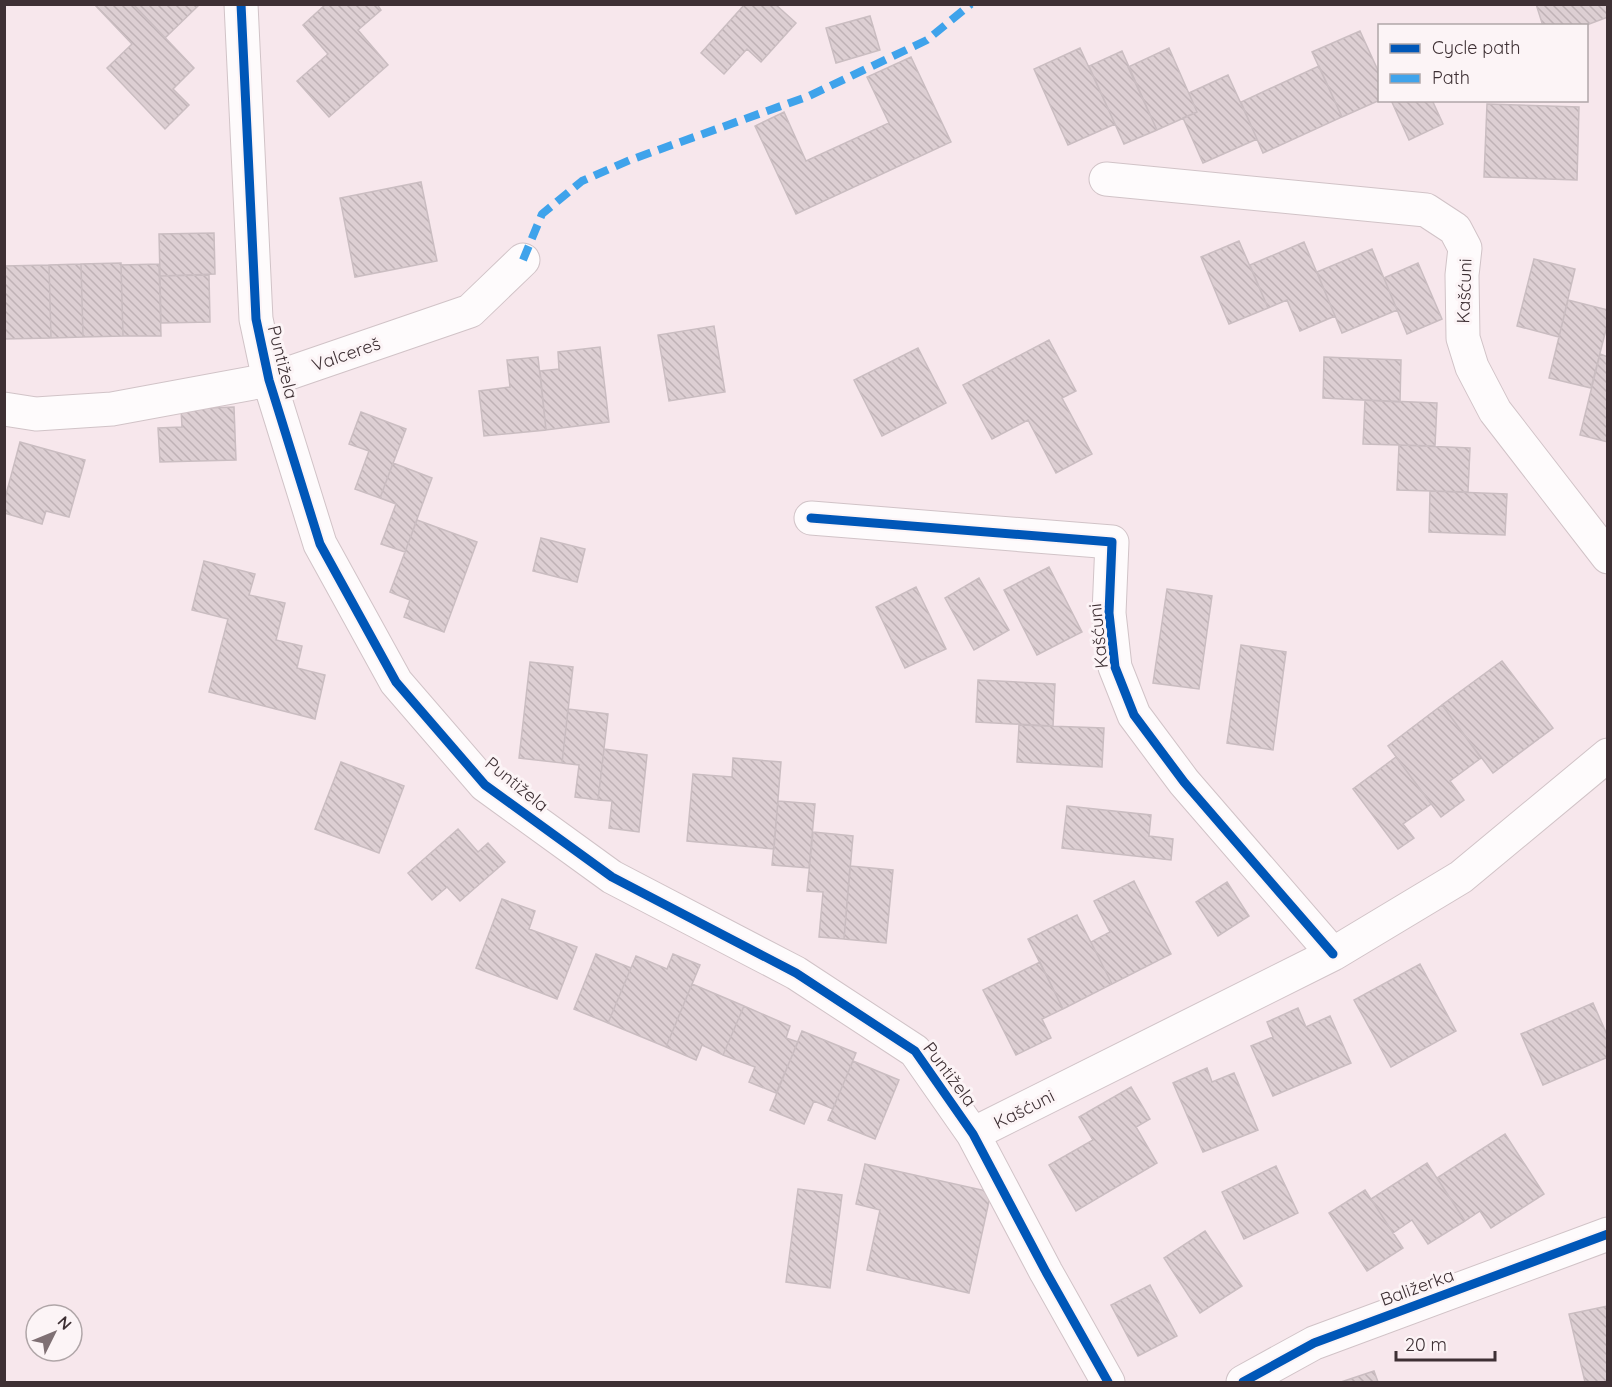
<svg xmlns="http://www.w3.org/2000/svg" width="1612" height="1387" viewBox="0 0 1612 1387" font-family="Quicksand,sans-serif">
<style>
.building{fill:url(#building-back-hatch);stroke:#cabdc1;stroke-width:1.5}
.lines{fill:none;stroke-linecap:round;stroke-linejoin:round}
.minor-casing{stroke:#d1c3c7;stroke-width:35}
.minor{stroke:#fefbfc;stroke-width:33}
.quiet{stroke:#3fa3eb;stroke-width:8;stroke-dasharray:15 8;stroke-linecap:butt}
.cycleway-casing{stroke:#fcf4f6;stroke-width:13}
.cycleway{stroke:#0057b8;stroke-width:9}
.labels{text-anchor:middle;dominant-baseline:central;stroke-width:6;stroke-linejoin:round;paint-order:stroke}
.street-label{font-size:18px;fill:#3e3034;stroke:#fcf4f6}
</style>
<defs>
<pattern id="building-back-hatch" width="6" height="6" patternUnits="userSpaceOnUse" patternTransform="scale(1.5)"><rect width="6" height="6" fill="#ddcfd3"/><path d="M-1 5l2 2M0 0l6 6M5-1l2 2" fill="none" stroke="#bfb2b6"/></pattern>
</defs>
<rect width="100%" height="100%" fill="#f7e7ec"/>
<path class="building" d="M94 4H133L194 68 173 89 189 105 165 129 107 68 132 44Z
M133 4H200L165 38Z
M326 4H377L381 10 358 30 388 65 329 117 297 81 328 54 303 25Z
M745 4H775L796 23 761 62 747 49 724 74 701 53Z
M1536 4H1608V17L1584 26H1543Z
M870 16 880 50 836 63 826 28Z
M1360 31 1380 75V100L1342 117 1312 52Z
M1080 48 1115 124 1068 145 1034 69Z
M1169 48 1197 112 1157 130 1128 67Z
M1122 51 1157 130 1124 144 1089 66Z
M911 57 951 142 796 214 755 126 784 112 806 161 889 123 867 77Z
M1319 66 1342 117 1263 153 1241 102Z
M1228 75 1257 139 1203 163 1183 118 1197 112 1189 93Z
M1391 100H1432L1443 124 1409 140Z
M1487 104 1579 107 1577 180 1484 177Z
M421 182 437 261 355 277 340 198Z
M214 233 215 274 160 276 159 234Z
M1239 241 1268 308 1229 324 1201 257Z
M1304 242 1335 316 1300 331 1287 300 1268 308 1250 265Z
M1372 249 1397 310 1342 333 1317 272Z
M1534 259 1575 269 1559 337 1517 326Z
M121 263 123 336 83 337 81 264Z
M1418 263 1442 319 1407 334 1384 278Z
M81 264 83 337 51 338 49 265Z
M159 264 161 336H123L121 265Z
M49 265 51 338 4 339V266Z
M209 275 210 322 161 323 160 276Z
M1568 300 1608 310V322L1591 388 1549 378Z
M714 326 725 392 669 401 658 335Z
M1049 340 1076 391 1062 398 1092 454 1056 473 1028 420 992 439 963 385Z
M600 347 609 422 546 430 540 371 559 369 558 352Z
M918 348 946 403 882 436 854 380Z
M1600 354 1608 357V442L1580 435Z
M538 357 546 430 484 436 479 391 510 387 507 360Z
M1324 357 1401 360 1400 402 1323 398Z
M1365 400 1437 403 1435 446 1363 444Z
M234 407 236 460 160 462 158 428 182 427 181 409Z
M361 412 406 429 380 498 355 489 369 451 349 444Z
M20 442 85 460 69 517 46 511 42 524 4 513V502Z
M1399 445 1470 448 1468 492 1397 490Z
M393 463 432 478 405 552 381 544 396 504 380 498Z
M1430 491 1507 494 1505 535 1429 532Z
M417 520 477 542 444 632 404 617 410 600 390 592Z
M541 538 585 549 577 582 533 571Z
M204 561 255 574 249 595 285 603 276 640 302 646 297 668 325 675 315 719 209 692 228 619 192 610Z
M1049 567 1082 632 1037 655 1004 590Z
M979 578 1009 630 974 650 945 598Z
M916 587 946 649 905 668 876 607Z
M1167 589 1212 596 1199 689 1153 683Z
M1241 645 1286 652 1273 750 1227 743Z
M1502 661 1553 728 1493 773 1442 705Z
M530 662 573 667 562 763 519 758Z
M978 680 1055 684 1053 726 976 722Z
M1442 705 1481 758 1450 781 1464 800 1441 817 1388 746Z
M568 709 608 714 598 800 575 797 579 765 562 763Z
M1019 725 1104 728 1102 767 1017 762Z
M604 749 647 755 639 832 609 828 612 801 598 800Z
M1396 757 1431 804 1403 824 1414 838 1398 849 1353 789Z
M733 758 781 762 774 849 687 841 693 774 732 777Z
M341 762 404 786 379 853 315 829Z
M778 801 815 804 809 868 772 865Z
M1067 806 1151 815 1149 836 1173 839 1171 860 1062 848Z
M458 829 478 852 488 843 505 862 460 901 447 887 432 900 408 873Z
M813 832 853 836 844 939 819 937 823 892 807 891Z
M850 866 893 870 886 943 844 939Z
M1134 881 1171 954 1112 984 1091 942 1110 932 1094 901Z
M1227 882 1249 916 1218 936 1196 902Z
M502 899 535 911 529 929 577 947 557 999 476 968Z
M1077 915 1112 984 1063 1009 1028 939Z
M596 954 631 968 608 1023 574 1009Z
M673 954 700 965 666 1047 608 1023 636 956 667 969Z
M1040 962 1063 1009 1042 1019 1051 1038 1016 1055 983 990Z
M1420 964 1456 1031 1391 1067 1354 1000Z
M692 984 744 1006 723 1055 702 1045 696 1060 666 1047Z
M1593 1003 1608 1037V1057L1543 1085 1521 1034Z
M744 1006 790 1026 786 1038 798 1042 776 1093 749 1082 755 1067 723 1055Z
M1298 1008 1306 1027 1330 1016 1351 1063 1273 1096 1251 1046 1273 1037 1267 1022Z
M802 1031 856 1053 833 1109 814 1101 804 1124 770 1110Z
M853 1061 899 1080 875 1139 828 1120Z
M1207 1068 1212 1082 1234 1073 1258 1130 1203 1152 1173 1083Z
M1131 1087 1150 1119 1136 1127 1157 1163 1076 1211 1049 1165 1093 1140 1079 1117Z
M1505 1134 1544 1194 1491 1228 1480 1211 1465 1221 1437 1178Z
M1427 1163 1465 1221 1428 1244 1412 1220 1393 1233 1371 1199Z
M865 1164 991 1192 969 1293 867 1270 880 1210 856 1204Z
M1276 1166 1298 1213 1244 1239 1222 1192Z
M798 1189 842 1195 830 1288 786 1282Z
M1365 1190 1403 1248 1367 1271 1329 1213Z
M1205 1231 1242 1286 1200 1313 1164 1258Z
M1150 1285 1177 1336 1138 1356 1111 1305Z
M1608 1306V1382H1585L1569 1314Z
M1374 1371 1378 1382H1341Z"/>
<g class="lines">
<g class="minor-casing">
<path id="minor" d="M241 4 256 319 269 380 320 544 396 682 485 785 612 877 796 973 915 1051 973 1134 1046 1272 1108 1382
M1106 179 1426 210 1455 229 1465 248 1462 275 1463 338 1472 367 1495 411 1608 557
M4 409 36 414 112 409 269 380 470 311 523 260
M811 518 1112 542 1109 613 1115 667 1134 715 1184 782 1333 954
M973 1134 1333 954 1461 877 1608 755
M1243 1382 1314 1343 1608 1234"/>
</g>
<use href="#minor" class="minor"/>
<path class="quiet" d="M523 260 542 214 582 181 630 160 809 96 927 40 971 4"/>
<g class="cycleway-casing">
<path id="cycleway" d="M241 4 256 319 269 380 320 544 396 682 485 785 612 877 796 973 915 1051 973 1134 1046 1272 1108 1382
M811 518 1112 542 1109 613 1115 667 1134 715 1184 782 1333 954
M1243 1382 1314 1343 1608 1234"/>
</g>
<use href="#cycleway" class="cycleway"/>
</g>
<g class="labels">
<g class="street-label">
<text transform="translate(1464 291) rotate(-88)">Kašćuni</text>
<text transform="translate(346 354) rotate(-19)">Valcereš</text>
<text transform="translate(283 362) rotate(76)">Puntižela</text>
<text transform="translate(1098 636) rotate(-96)">Kašćuni</text>
<text transform="translate(517 784) rotate(39)">Puntižela</text>
<text transform="translate(950 1074) rotate(53)">Puntižela</text>
<text transform="translate(1024 1109) rotate(-27)">Kašćuni</text>
<text transform="translate(1417 1287) rotate(-20)">Baližerka</text>
</g>
</g>
<rect width="1612" height="1387" fill="none" stroke="#3e3034" stroke-width="12"/>
<rect x="1378" y="24" width="210" height="78" fill="#fcf4f6" stroke="#b0a6a8" stroke-width="1.5"/>
<rect x="1390" y="44" width="30" height="9" fill="#0057b8" stroke="#b0a6a8" stroke-width="1.5"/>
<text x="1432" y="54" font-size="18" fill="#3e3034">Cycle path</text>
<rect x="1390" y="74" width="30" height="9" fill="#3fa3eb" stroke="#b0a6a8" stroke-width="1.5"/>
<text x="1432" y="84" font-size="18" fill="#3e3034">Path</text>
<g transform="translate(54 1333) rotate(47)"><circle r="28" fill="#fcf4f6" stroke="#b0a6a8" stroke-width="1.5"/>
<path d="M0-4.5L10 22L0 15L-10 22Z" fill="#7f7074"/>
<text y="-9" font-size="16" font-weight="bold" text-anchor="middle" fill="#3e3034">N</text>
</g>
<path d="M1396 1351v9h99v-9" fill="none" stroke="#3e3034" stroke-width="3"/>
<text x="1405" y="1351" font-size="18" fill="#3e3034" stroke="#fcf4f6" stroke-width="4.5" paint-order="stroke">20 m</text>
</svg>
